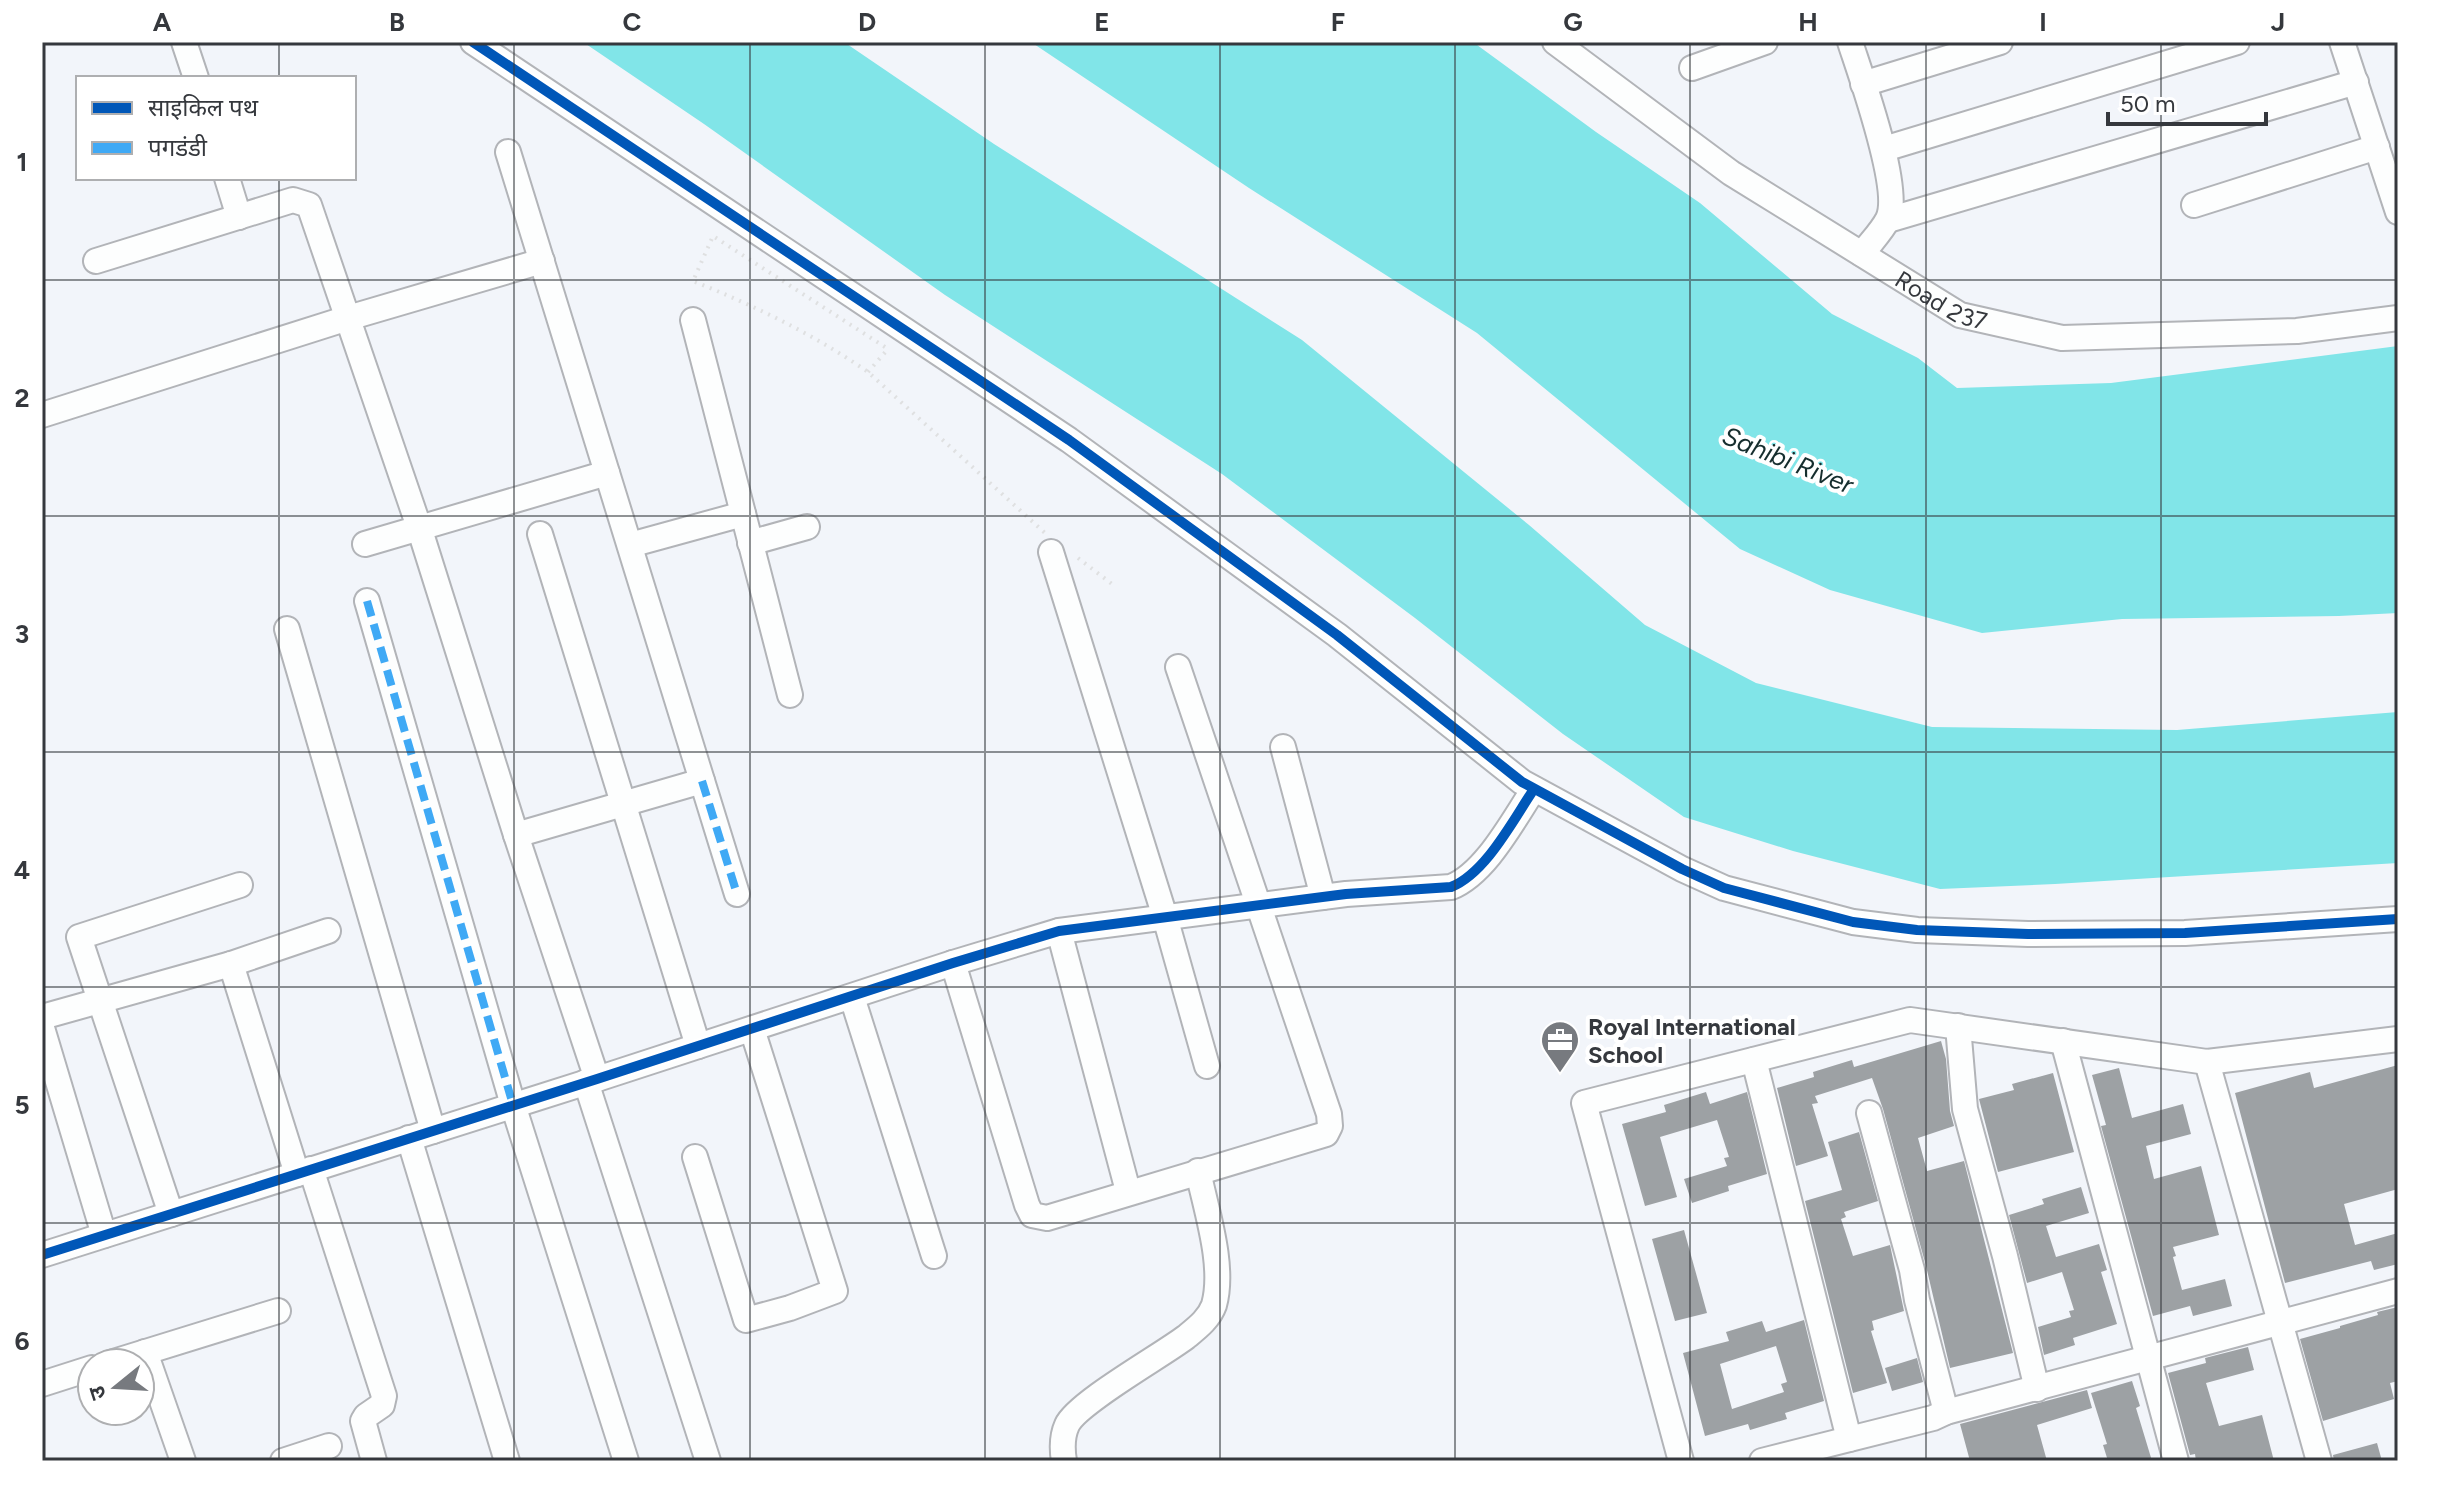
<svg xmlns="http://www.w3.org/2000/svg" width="2440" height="1503" viewBox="0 0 2440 1503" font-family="Figtree,'Noto Sans Devanagari',sans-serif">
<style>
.water{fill:#81e5e8}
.building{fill:#9da1a4;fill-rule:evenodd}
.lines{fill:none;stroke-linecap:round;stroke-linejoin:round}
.minor-casing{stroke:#b2b4b8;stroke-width:28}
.path{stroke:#dfe0e1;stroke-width:4;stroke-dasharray:2 6;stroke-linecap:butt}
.minor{stroke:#fdfefe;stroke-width:24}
.quiet{stroke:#3fa9f5;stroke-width:8;stroke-dasharray:16 8;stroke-linecap:butt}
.cycleway-casing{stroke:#fff;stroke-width:15}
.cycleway{stroke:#0057b8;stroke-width:10}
.grid{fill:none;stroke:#35383d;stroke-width:2;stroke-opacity:0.55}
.labels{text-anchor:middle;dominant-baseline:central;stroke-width:8;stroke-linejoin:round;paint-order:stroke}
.street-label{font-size:24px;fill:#35383d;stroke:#fff}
.poi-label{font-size:24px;font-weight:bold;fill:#35383d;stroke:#fff;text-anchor:start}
.water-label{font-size:26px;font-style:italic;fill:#162e2e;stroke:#fff}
.neatline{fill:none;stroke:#35383d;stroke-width:3}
.grid-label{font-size:26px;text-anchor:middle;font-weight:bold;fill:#35383d}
</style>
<rect width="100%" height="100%" fill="#f2f5fa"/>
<path class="water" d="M583 42H844L994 144 1302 340 1529 525 1645 625 1756 683 1932 727 2177 730 2398 712V863L2055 884 1940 889 1793 851 1684 817 1563 734 1415 618 1222 474 945 295 704 124Z
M1031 42H1473L1596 132 1700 203 1832 314 1918 358 1957 388 2111 383 2398 346V613L2339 616 2122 619 1982 633 1830 590 1740 549 1477 333 1249 188Z"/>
<path class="building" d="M1941 1041 1946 1059 1950 1111 1954 1126 1918 1138 1927 1171 1964 1161 2013 1353 1950 1368 1926 1266 1883 1109 1872 1078 1815 1096 1818 1103 1812 1104 1828 1156 1796 1166 1777 1088 1814 1077 1813 1072 1852 1060 1854 1067Z
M2398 1065V1189L2344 1204 2355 1245 2398 1233V1264L2374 1270 2371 1261 2285 1283 2235 1093 2310 1072 2314 1088Z
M2119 1068 2132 1118 2183 1104 2191 1134 2146 1146 2154 1179 2201 1166 2219 1235 2173 1247 2176 1256 2173 1257 2182 1290 2225 1279 2232 1306 2193 1316 2190 1306 2153 1316 2101 1126 2106 1125 2092 1075Z
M2053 1073 2074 1152 1998 1172 1979 1099 2014 1090 2012 1084Z
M1706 1092 1710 1104 1747 1092 1767 1174 1728 1186 1729 1191 1692 1203 1684 1179 1727 1166 1724 1158 1729 1157 1717 1120 1660 1137 1677 1197 1645 1206 1622 1124 1666 1112 1664 1105Z
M1859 1132 1878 1201 1844 1212 1846 1217 1841 1219 1853 1256 1890 1245 1904 1311 1872 1321 1874 1330 1871 1331 1887 1383 1853 1393 1805 1201 1842 1190 1828 1142Z
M2081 1187 2089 1213 2046 1226 2056 1257 2099 1244 2107 1270 2101 1272 2117 1324 2073 1338 2075 1345 2044 1355 2038 1327 2071 1317 2069 1311 2074 1310 2062 1272 2027 1283 2009 1215 2044 1204 2042 1199Z
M1684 1230 1707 1313 1675 1321 1652 1239Z
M2398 1307V1381L2390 1383 2394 1399 2323 1421 2300 1339 2340 1328V1326L2378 1315 2377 1312Z
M1804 1320 1824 1401 1785 1413 1787 1419 1750 1430 1748 1424 1705 1436 1683 1353 1729 1341 1726 1332 1762 1321 1766 1332ZM1776 1346 1787 1382 1781 1384 1784 1392 1732 1409 1720 1364Z
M2248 1347 2254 1370 2206 1383 2219 1426 2262 1415 2274 1461H2196L2195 1454 2190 1455 2168 1373 2206 1363 2205 1358Z
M1917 1358 1923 1382 1892 1391 1885 1368Z
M2132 1381 2140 1406 2136 1408 2152 1461H2108L2103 1445 2107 1444 2091 1393Z
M2087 1390 2092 1408 2037 1425 2047 1461H1970L1960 1424Z
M2377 1443 2382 1461H2334L2333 1455Z"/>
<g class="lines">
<g class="minor-casing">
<g id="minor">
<path d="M184 42 196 78"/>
<path d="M473 42 1069 440 1337 635 1522 782 1682 869 1724 888 1853 922 1917 930 2028 934 2185 933 2398 919"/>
<path id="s1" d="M1555 42 1731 173 1960 315 2062 338 2297 331 2398 318"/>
<path d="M1850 42C1861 76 1902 189 1888 219 1882 231 1870 243 1862 254"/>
<path d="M2342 42 2398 212"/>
<path d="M1692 68 1765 42"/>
<path d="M1863 84 2000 42"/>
<path d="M1884 149 2237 42"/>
<path d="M508 152 737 894"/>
<path d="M227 178 239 217"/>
<path d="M2194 205 2377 147"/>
<path d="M1888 220 2356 82"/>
<path d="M96 261 293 200 309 205 419 527 516 835 597 1079"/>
<path d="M693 320 790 695"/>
<path d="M42 415 348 318 542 261"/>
<path d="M540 534 698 1046"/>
<path d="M750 543 807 527"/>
<path d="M365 544 607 473"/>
<path d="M630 545 743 514"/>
<path d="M1051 552 1165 917 1207 1066"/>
<path d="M367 601 513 1105 626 1461"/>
<path d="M287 629 433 1131"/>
<path d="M1283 747 1323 897"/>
<path d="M516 835 702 781"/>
<path d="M1059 931 1128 1191"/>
<path d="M953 963 1027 1205 1032 1215 1047 1218 1326 1134 1330 1126 1329 1114 1178 667"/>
<path d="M231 964 297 1174"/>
<path d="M852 997 934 1256"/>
<path d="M42 1017 231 964 328 931"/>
<path d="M1958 1026 1965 1109 2005 1256 2037 1389"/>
<path d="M42 1028 104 1235"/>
<path d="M2063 1041 2176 1461"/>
<path d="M1754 1060 1849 1439"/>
<path d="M2207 1062 2319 1461"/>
<path d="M586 1082 708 1461"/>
<path d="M1869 1113 1912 1270 1917 1300 1946 1412"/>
<path d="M409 1138 507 1461"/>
<path d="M695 1157 746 1320 790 1308 835 1291 752 1029"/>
<path d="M311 1169 384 1396 382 1405 366 1416 363 1421 374 1461"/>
<path d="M171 1214 79 937 240 885"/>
<path d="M42 1255 597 1079 953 963 1059 931 1346 894 1451 887C1486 873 1513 820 1534 789"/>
<path d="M145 1352 183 1461"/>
<path d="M110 1363 278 1311"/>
<path d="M42 1384 92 1368"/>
<path d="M283 1461 329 1446"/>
<path d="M1064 1461C1062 1449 1062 1436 1067 1425 1077 1403 1161 1356 1186 1337 1197 1328 1209 1319 1214 1305 1225 1266 1206 1210 1198 1171"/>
<path d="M1681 1461 1584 1103 1910 1020 2207 1062 2398 1039"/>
<path d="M1762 1461 1933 1418 1946 1412 2398 1291"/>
</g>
</g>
<path class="path" d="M885 347 713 236 693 281C755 306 813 334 868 372L1045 533
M868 372 888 349
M1078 558 1112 584"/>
<use href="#minor" class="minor"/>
<path class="quiet" d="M367 601 513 1105
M702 781 737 894"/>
<g class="cycleway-casing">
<path id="cycleway" d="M473 42 1069 440 1337 635 1522 782 1682 869 1724 888 1853 922 1917 930 2028 934 2185 933 2398 919
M42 1255 597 1079 953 963 1059 931 1346 894 1451 887C1486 873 1513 820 1534 789"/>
</g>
<use href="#cycleway" class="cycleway"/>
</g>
<path class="grid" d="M279 42V78M514 42V1461M750 42V1461M985 42V1461M1220 42V1461M1455 42V1461M1690 42V1461M1926 42V1461M2161 42V1461M279 178V1461M42 280H2398M42 516H2398M42 752H2398M42 987H2398M42 1223H2398"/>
<defs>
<g id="office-pin" transform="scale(2)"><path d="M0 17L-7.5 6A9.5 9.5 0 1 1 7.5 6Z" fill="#777a7f" stroke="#fff"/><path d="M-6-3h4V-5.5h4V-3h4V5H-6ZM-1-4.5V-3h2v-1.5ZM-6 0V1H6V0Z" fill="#fff"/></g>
</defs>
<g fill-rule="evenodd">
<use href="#office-pin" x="1560" y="1040"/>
</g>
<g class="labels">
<g class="street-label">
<text stroke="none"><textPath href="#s1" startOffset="466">Road 237</textPath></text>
</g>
<g class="poi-label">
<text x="1588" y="1026">Royal International<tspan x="1588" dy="28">School</tspan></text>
</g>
<g class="water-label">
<text transform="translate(1788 460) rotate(22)">Sahibi River</text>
</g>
</g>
<rect width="2440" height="1503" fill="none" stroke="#ffffff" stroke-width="88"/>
<rect x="76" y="76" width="280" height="104" fill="#ffffff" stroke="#aeafb1" stroke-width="2"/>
<rect x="92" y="102" width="40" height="12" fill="#0057b8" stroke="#aeafb1" stroke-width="2"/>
<text x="148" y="116" font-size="24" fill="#35383d">साइकिल पथ</text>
<rect x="92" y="142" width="40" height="12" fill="#3fa9f5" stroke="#aeafb1" stroke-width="2"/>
<text x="148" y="156" font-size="24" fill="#35383d">पगडंडी</text>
<g transform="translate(116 1387) rotate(252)"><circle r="38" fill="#ffffff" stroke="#aeafb1" stroke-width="2"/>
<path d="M0-6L14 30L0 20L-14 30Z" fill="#777a7f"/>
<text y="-12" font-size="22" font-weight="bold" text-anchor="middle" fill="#35383d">उ</text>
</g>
<path d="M2108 112v12h158v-12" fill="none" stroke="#35383d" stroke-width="4"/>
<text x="2120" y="112" font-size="24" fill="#35383d" stroke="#ffffff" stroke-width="6" paint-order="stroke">50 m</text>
<rect x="44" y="44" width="2352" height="1415" class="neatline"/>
<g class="grid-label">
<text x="162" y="31">A</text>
<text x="397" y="31">B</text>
<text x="632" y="31">C</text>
<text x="867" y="31">D</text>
<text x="1102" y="31">E</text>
<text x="1338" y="31">F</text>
<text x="1573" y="31">G</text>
<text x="1808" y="31">H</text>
<text x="2043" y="31">I</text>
<text x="2278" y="31">J</text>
<text x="22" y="171">1</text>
<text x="22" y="407">2</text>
<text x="22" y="643">3</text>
<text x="22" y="879">4</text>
<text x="22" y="1114">5</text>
<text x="22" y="1350">6</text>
</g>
</svg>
